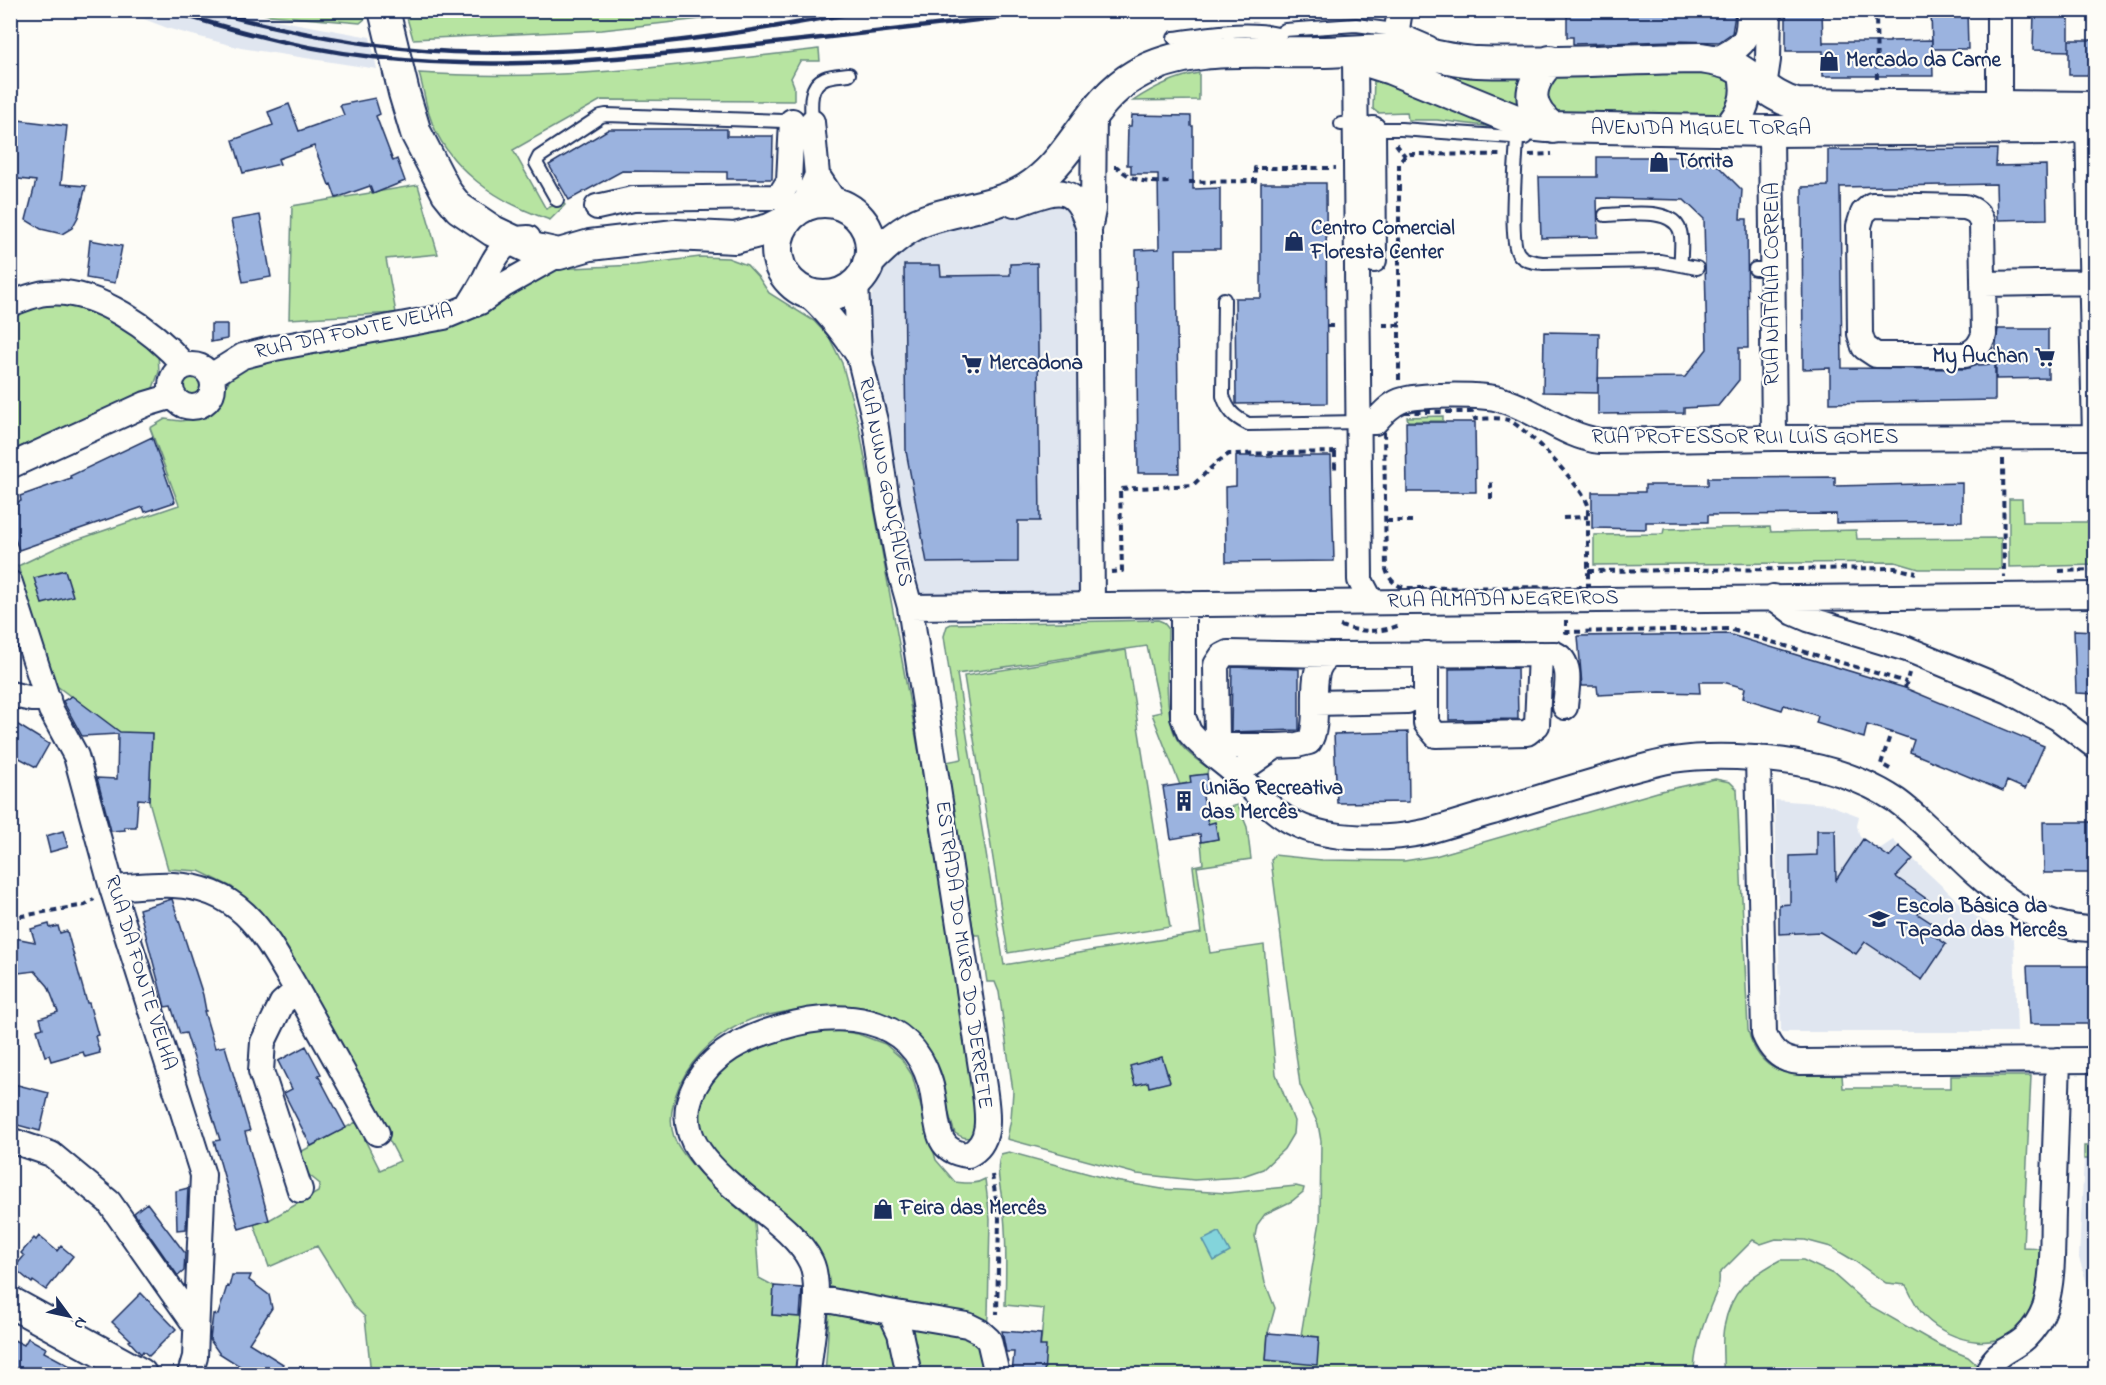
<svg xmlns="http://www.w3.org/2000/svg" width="2106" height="1385" viewBox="0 0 2106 1385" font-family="'Indie Flower',sans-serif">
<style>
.built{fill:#e0e6f0}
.green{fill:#b7e4a1;stroke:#698a80;stroke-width:1.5}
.water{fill:#83d4db;stroke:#5992a9;stroke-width:1.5}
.building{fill:#9bb3df;stroke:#1b2f5e;stroke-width:1.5}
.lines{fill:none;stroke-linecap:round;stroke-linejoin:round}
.service-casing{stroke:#1b2f5e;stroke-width:16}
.minor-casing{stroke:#1b2f5e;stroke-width:28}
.tertiary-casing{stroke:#1b2f5e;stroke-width:34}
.path{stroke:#1b2f5e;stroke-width:4;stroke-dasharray:6 4.5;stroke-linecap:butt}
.service{stroke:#fdfcf7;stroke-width:12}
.minor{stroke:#fdfcf7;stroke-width:24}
.tertiary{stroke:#fdfcf7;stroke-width:30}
.rail{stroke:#1b2f5e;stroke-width:4.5}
.labels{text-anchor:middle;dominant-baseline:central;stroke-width:4.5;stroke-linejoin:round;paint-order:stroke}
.poi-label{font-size:21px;font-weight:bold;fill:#1b2f5e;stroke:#fdfcf7;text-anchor:start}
.street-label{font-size:21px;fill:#1b2f5e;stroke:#fdfcf7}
</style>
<rect width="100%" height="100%" fill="#fdfcf7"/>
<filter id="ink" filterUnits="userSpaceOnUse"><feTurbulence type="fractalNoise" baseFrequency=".0167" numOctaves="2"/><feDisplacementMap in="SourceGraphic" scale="12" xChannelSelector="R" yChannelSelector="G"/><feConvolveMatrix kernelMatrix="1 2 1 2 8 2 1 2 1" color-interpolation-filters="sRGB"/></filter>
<g filter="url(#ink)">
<path class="built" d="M123 11H238L255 16 370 37 377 69 241 48 170 29Z
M1051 202 1069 204 1083 222V591L917 596 862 329 876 281 908 241 944 223 991 221Z
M1775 800 1827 804 1859 816 1857 826 1860 837 1874 846 1881 848 1893 840 1898 845 1889 855 1905 869 1914 860 1972 914 2014 939 2017 1032H1781Z
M2084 1159H2095V1309L2079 1258Z"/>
<path class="green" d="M255 11H364L366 18 360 23 269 15Z
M405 11V10L773 11 602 30 413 39Z
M819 49 820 61H800L791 78 794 86V101L601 100 513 150 546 209 562 201 565 205 550 220C499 203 446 169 429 114 425 101 423 87 419 73 553 82 686 65 819 49Z
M1397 59 1527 69 1523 110Z
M1724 70 1737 88 1721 120 1550 116 1542 84 1553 71Z
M1199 73V100L1133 101C1154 87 1174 77 1199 73Z
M1389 76 1509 129 1437 120H1408L1407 112 1378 113 1373 109 1374 79Z
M418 185 438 254 386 259 396 313 289 319 292 206Z
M700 257 728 258 747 265 759 278 769 293 814 321 829 337 842 363 859 426 919 753 975 1091 977 1126 973 1137C965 1139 961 1137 955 1133 943 1103 943 1064 920 1040 884 1001 826 1002 779 1013 770 1015 761 1016 752 1019 721 1031 694 1054 680 1084 673 1100 668 1120 674 1137 683 1163 733 1204 755 1223L759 1278 774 1286 772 1315 801 1317 799 1374H371L365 1317 354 1306 317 1246 269 1267 254 1224 269 1220 318 1192 320 1184 298 1166 295 1155 356 1122 380 1170 400 1161 337 1040 262 916 232 887 199 871 168 869 149 801 152 734 118 732 53 683 18 566 62 545 179 505 150 428 165 419 181 421 198 418 211 406 237 370 251 364 344 342 551 269 636 265Z
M51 301 96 311 158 352 159 372 153 388 11 451V318Z
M172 387a20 20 0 1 1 40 0a20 20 0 1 1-40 0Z
M1443 416V421H1408L1407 417Z
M2009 499H2022L2023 522H2095V565L2009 567Z
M1770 527 1771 532 1856 530 1857 539 2001 538V569H1919L1895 562 1594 565V535L1663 534 1664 529Z
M1158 620 1163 622 1168 628C1168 657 1163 715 1177 739 1184 751 1197 760 1208 768L1207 774 1191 776V782L1180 785 1152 714 1161 712 1147 646 957 674 1004 965 1201 933 1193 866 1203 864 1201 842 1218 839 1215 823 1208 824 1206 812 1238 805 1247 827 1251 859 1197 867 1210 953 1264 945 1276 1074 1294 1121 1293 1134 1284 1149 1263 1169 1240 1177 1194 1180 1137 1174 1007 1139 1011 1119 1013 1091 999 992 995 982H987L980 935H974L946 762 962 759 944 636 947 626 951 624Z
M1126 650 1170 927 1008 953 964 676Z
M1715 779 1730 782 1737 789 1748 1030C1761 1082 1799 1075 1842 1075L1843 1088H1951V1076H2031L2023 1247 2040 1248C2039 1261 2040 1293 2037 1304 2035 1309 2030 1314 2027 1319 2002 1354 1952 1344 1925 1317 1917 1308 1911 1296 1906 1285L1886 1283 1853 1260 1831 1247 1805 1240 1776 1239 1761 1244 1753 1240 1719 1274C1721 1287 1713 1298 1709 1310 1701 1330 1694 1353 1694 1374H1038L1044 1309 1005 1305C1006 1275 1007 1245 1004 1215 1003 1195 994 1172 1001 1154L1009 1152 1115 1181 1162 1189 1227 1193 1296 1186 1304 1188 1303 1192 1292 1201 1265 1214 1257 1225 1255 1236 1265 1282 1275 1308 1268 1333 1266 1359 1316 1364 1319 1337 1301 1335 1320 1221 1321 1141 1318 1124 1300 1085 1271 860 1274 855 1322 860 1404 861 1435 856 1661 791Z
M827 1029 858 1034 885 1044 901 1058 912 1075 936 1160 955 1182C966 1183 975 1185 985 1179L990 1219 988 1316 985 1348 991 1374H825C827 1344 834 1288 822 1261 818 1252 808 1244 801 1237 787 1223 774 1208 759 1195 733 1171 688 1140 701 1099 703 1093 707 1088 710 1083 731 1048 790 1035 827 1029Z
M2084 1146H2095V1159H2084Z
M1780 1260H1803L1833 1274 1867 1304 1939 1345 1968 1357 1977 1365 1967 1370 1966 1374H1723C1724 1359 1721 1342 1724 1327 1731 1290 1749 1277 1780 1260Z"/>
<path class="water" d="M1219 1232 1230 1252 1214 1261 1203 1240Z"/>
<path class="building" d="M1567 10H1735L1734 21 1732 33 1719 42 1673 41 1573 44V37H1567Z
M1786 10H1822L1823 44V42H1890V41L1932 40 1933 76H1823V51H1786Z
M1931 10H1967L1968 49H1932Z
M2034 11 2069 12V51L2033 50Z
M2069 40H2096V75H2069Z
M375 98 380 114 376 116 393 161 397 159 405 181 373 194 370 186 336 198 331 184 329 185 314 146 278 159 280 164 243 173 233 140 273 125 268 112 289 104 299 131 344 115 340 105Z
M1132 115 1191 116V126H1193V189L1220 188V249H1176L1179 473H1138L1136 250 1159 249 1158 174H1131V165H1127L1128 126H1131Z
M10 119 67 126 61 184 86 186 78 217 72 228 62 234 41 229 26 220 36 181 10 178Z
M609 129H727V136H773L772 179H727V172L622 171 569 200 549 165Z
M1997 149 1996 166 2046 165 2047 219 1997 220 1996 184 1840 187 1842 368 1965 369 1978 365 1995 364V400L1830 403V368L1803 369 1802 187 1828 186V150Z
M1597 157H1683L1684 165 1716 164 1742 190 1740 219H1747L1748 348H1739V380L1718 406 1684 408V413L1598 414V378L1685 377 1707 349 1704 219 1684 200 1597 198 1598 237 1541 238 1539 177H1597Z
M1261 183H1326L1327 403 1236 404 1235 298H1261Z
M260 215 271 277 243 282 231 220Z
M90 240 122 246 115 283 86 278Z
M1037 263 1040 521H1018V562L927 563 906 451 904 265H940L941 276 1010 275V264Z
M211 324H227V339L211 342Z
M1998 329H2048V378L1996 379V344Z
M1544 332 1599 333 1598 393 1543 392Z
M1406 422H1475L1476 492H1407Z
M152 437 175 502 145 512 143 507 19 550 10 526V505L21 501 20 496 71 478 70 476Z
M1236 456H1331L1334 561 1226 562 1225 487 1236 486Z
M1835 477V486L1962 483V521L1836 523V514L1708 515V522H1646V529L1592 528V492H1645V485H1708V478Z
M65 570 73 596 42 604 34 578Z
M2074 630 2096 631V694L2076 693Z
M1728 634 1905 688 2044 746 2025 789 2007 781 2003 791 1910 752 1914 740 1891 732 1867 725 1864 738 1816 723 1818 716 1801 710 1784 705 1782 710 1743 698 1745 688 1723 682H1699L1700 693 1660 692 1598 695 1597 686H1582L1578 636Z
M1232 667 1299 669V730L1231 732Z
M1517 668 1518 719 1449 720V669Z
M72 696 120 732 152 733 149 800 138 799 136 827H124L125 830 111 831 97 778 117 779 118 734 82 736 63 701Z
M10 720 49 744 36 767 10 753Z
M1408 732 1409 802 1337 803 1334 734Z
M1207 774 1209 790 1202 791 1208 824 1215 822 1218 839 1201 842 1200 834 1171 839 1163 787 1191 783 1190 776Z
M2043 822H2096V873H2044Z
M1817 830H1835L1836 880 1863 839 1889 857 1899 846 1913 859 1896 877 1928 900 1918 914 1933 924 1928 932 1946 944 1922 980 1865 942 1856 954 1820 932 1779 934V905L1790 904V856L1817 855Z
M63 831 68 847 50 852 46 836Z
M172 899 203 995 206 1011H204L215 1048 225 1046 250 1131 245 1132 269 1220 239 1229 214 1141 220 1140 186 1033 180 1034 171 1006 165 1007 139 909Z
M49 924 50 928 58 926 60 933 67 931 87 1003H89L98 1035 95 1036 100 1053 85 1057 83 1052 51 1061 49 1055 45 1056 37 1030 43 1028 40 1018 58 1012 48 986 35 971 10 974V937L35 942 31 929Z
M2027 966H2096V1024H2030Z
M306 1046 321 1074 318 1075 346 1128 311 1146 284 1093 292 1089 278 1061Z
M1162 1057 1170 1082 1149 1087 1148 1082 1135 1085 1130 1066Z
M10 1083 49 1093 40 1131 10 1123Z
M188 1188 186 1229 177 1230 176 1191Z
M147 1203 185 1253 184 1271 178 1276 134 1213Z
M39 1236 57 1251 61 1246 73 1256 46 1290 33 1281 32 1283 14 1268 24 1256 21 1253 34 1238 36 1240Z
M232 1275H251L249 1280 269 1295 272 1308 249 1343 283 1364 276 1374H252L219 1353 210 1340 213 1314 218 1315 227 1286 229 1287Z
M774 1286 802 1288 800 1317 772 1315Z
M141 1293 176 1329 149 1356 143 1351 141 1354 129 1341 131 1340 112 1322Z
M1002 1331 1041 1334 1040 1346H1046L1044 1374H1012L1014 1352H1006Z
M1268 1333 1319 1337 1317 1365 1266 1360Z
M10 1338 24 1345 28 1338 46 1348 44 1352 85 1374H25L10 1367Z"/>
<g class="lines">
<g class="service-casing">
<path id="service" d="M1174 38C1208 34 1244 26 1278 34
M1272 52 1274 38 1285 30 1356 25 1403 31 1431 43
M1341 124 1356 123 1364 127 1373 129H1401L1525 138
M1517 139C1516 160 1509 239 1518 253 1523 261 1534 262 1543 263L1660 261 1697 268
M557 200 536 163 539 157 601 116 606 115 812 122C811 107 808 85 825 78 831 75 842 75 849 74
M1605 215C1626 215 1672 206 1680 231 1683 241 1680 255 1681 265
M1755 269H1773
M1224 299 1223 396C1228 411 1234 417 1248 424L1359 422"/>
</g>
<g class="minor-casing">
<path id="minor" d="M1999 10V105
M1397 29 1400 10
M1355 58 1360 580 1371 601
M1717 60C1744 43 1749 45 1749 10
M1764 87 1768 60 1769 10
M812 122 817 175 836 204
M2088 124 2095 437
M1373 129 1374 260
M1771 131 1774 438
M1014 205C1055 191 1075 178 1089 230
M1872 205 1965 207C1975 210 1979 213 1982 223L1984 335C1980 345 1976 351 1965 355H1876L1864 347 1860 334 1859 226 1863 213Z
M597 207 633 199 773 197 780 195 789 181 792 121
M802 209 817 175
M1983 284 2096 282
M805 292C827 311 843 332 859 356
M10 304C22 300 34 294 46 293 96 287 154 331 185 366
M468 307C473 299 478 291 483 282 493 262 501 238 528 238
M171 386a21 21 0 1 1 42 0a21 21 0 1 1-42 0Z
M211 376 243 356 275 348 444 317 480 302 504 285 559 254
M1359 422H1375C1382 414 1390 405 1400 401 1417 394 1484 394 1502 400 1537 410 1563 436 1600 441L1774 438 2096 437
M10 466 146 404 173 396
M10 583 51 710 76 756 112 888 203 1175 195 1357 190 1374
M1773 597 1794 613 1808 619 1907 649 2009 691 2058 718 2096 747
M1092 604 1089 230 1093 210 1094 113
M1183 604V717L1189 732C1202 748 1219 759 1234 772 1255 790 1271 813 1296 824 1330 841 1389 840 1425 832 1448 826 1471 818 1493 812 1527 801 1561 791 1595 781 1620 773 1647 765 1673 760 1699 756 1727 756 1754 758 1804 761 1855 773 1897 801 1911 811 1923 823 1935 834 1980 878 2028 930 2096 929
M910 607 2096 595
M1426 654V723L1436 735 1527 733 1537 725 1540 654
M10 694 32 699H48
M1315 703 1407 701
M1276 746H1225L1217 740 1216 665 1222 656 1228 653 1332 655
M1758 758 1764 1034C1771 1051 1781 1061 1800 1062L2096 1060
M1236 774 1276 746 1297 745 1309 742C1324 720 1302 665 1332 655L1555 654C1574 663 1566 690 1565 707
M112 888C132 887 153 884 173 885 243 888 265 936 297 990L282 1003 263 1042 261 1071 300 1190
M297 990 377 1133
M10 1140 51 1154 109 1202 196 1326
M816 1298 890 1312 967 1325 979 1331 989 1340 997 1374
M890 1312 900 1333 909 1374
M808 1374C810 1345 823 1287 811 1262 784 1205 655 1165 695 1086 712 1053 745 1038 779 1028 837 1010 909 1012 930 1082 936 1100 934 1123 942 1140 947 1150 958 1154 968 1155 994 1143 987 1110 984 1087L910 607 900 571 888 508 875 421 859 356 856 282
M1988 1374C1992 1352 2011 1351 2025 1338 2033 1330 2041 1318 2045 1307 2054 1279 2052 1241 2053 1211 2055 1161 2056 1111 2058 1060"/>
</g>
<g class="tertiary-casing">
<path id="tertiary" d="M384 10 404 93 416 133 447 193 459 208 493 231 527 247 559 254 590 245 675 235 735 238 770 229 786 221
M1356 58 1391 69 1528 125 1547 127 1771 131 2057 129 2096 124
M1550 61C1527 86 1525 107 1553 128
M1727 130C1743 113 1750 95 1743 72
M777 249a47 47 0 1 1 94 0a47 47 0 1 1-94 0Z
M868 263C884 246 903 228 926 220 959 208 996 207 1026 189 1072 161 1088 102 1135 75 1189 43 1259 54 1319 52 1346 52 1373 48 1401 50 1426 52 1452 61 1477 62 1552 65 1626 58 1701 58 1712 60 1723 61 1733 66 1757 78 1771 98 1797 104L2096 107
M10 1302 141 1374"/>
</g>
<path class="path" d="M1876 10 1877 82
M1396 144 1405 156
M1529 155 1552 154
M1114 167H1117C1134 182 1146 183 1169 182
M1189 182 1255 181V168H1336
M1383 325H1400
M1327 326H1337
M1399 380V163L1405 156 1410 154 1501 155
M1404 412H1472L1475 419C1486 419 1499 417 1508 420 1525 426 1583 488 1588 505V587L1410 588C1398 588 1389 581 1386 569L1384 431C1386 420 1393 415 1404 412Z
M1335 452V469
M2003 459 2004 577
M1491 499V480
M1563 518 1588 517
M1386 521H1412
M1588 571 1895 568 1916 573
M2059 571 2096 570
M1111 572 1122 571 1120 489 1193 485 1216 463 1229 454 1338 452
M1566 620V632L1729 629 1906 682
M1340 626C1359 632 1381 633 1400 625
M1905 688 1909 673
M1890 769 1881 764 1891 732
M10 918 85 905 94 899
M992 1175 999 1218 997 1314"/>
<use href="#service" class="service"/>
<use href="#minor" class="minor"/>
<use href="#tertiary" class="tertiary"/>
<path class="rail" d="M169 10C236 32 303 49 373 57 494 71 605 60 726 48 837 37 948 24 1060 10
M206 10C287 32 369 48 453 52 592 57 731 36 869 10"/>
</g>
</g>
<defs>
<g id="shop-bare" transform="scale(1.62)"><path d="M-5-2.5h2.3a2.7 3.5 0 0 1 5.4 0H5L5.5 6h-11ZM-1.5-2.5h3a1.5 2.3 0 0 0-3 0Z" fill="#1b2f5e" stroke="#fdfcf7" stroke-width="2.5" paint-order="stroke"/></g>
<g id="supermarket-bare" transform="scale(1.62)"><path d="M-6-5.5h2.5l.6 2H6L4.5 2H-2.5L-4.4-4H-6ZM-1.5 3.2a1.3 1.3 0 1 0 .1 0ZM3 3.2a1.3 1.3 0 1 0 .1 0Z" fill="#1b2f5e" stroke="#fdfcf7" stroke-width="2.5" paint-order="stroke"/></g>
<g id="building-bare" transform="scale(1.62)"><path d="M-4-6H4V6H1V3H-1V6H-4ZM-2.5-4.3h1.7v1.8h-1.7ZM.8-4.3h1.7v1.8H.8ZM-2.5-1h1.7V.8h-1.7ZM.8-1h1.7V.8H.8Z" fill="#1b2f5e" stroke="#fdfcf7" stroke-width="2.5" paint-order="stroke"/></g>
<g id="school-bare" transform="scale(1.62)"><path d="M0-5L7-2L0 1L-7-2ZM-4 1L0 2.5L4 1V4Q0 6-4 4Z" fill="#1b2f5e" stroke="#fdfcf7" stroke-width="2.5" paint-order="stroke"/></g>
</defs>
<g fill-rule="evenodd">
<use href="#shop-bare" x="1829" y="61"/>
<use href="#shop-bare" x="1659" y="162"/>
<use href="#shop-bare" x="1294" y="241"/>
<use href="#supermarket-bare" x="2045" y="357"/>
<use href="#supermarket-bare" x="972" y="364"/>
<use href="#building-bare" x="1184" y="801"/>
<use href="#school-bare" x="1879" y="919"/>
<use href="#shop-bare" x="883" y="1209"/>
</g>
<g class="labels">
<g class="poi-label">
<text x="1846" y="61">Mercado da Carne</text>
<text x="1676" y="162">Tórrita</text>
<text x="1311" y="229">Centro Comercial<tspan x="1311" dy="24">Floresta Center</tspan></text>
<text x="2028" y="357" text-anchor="end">My Auchan</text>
<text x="989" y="364">Mercadona</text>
<text x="1201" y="789">União Recreativa<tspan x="1201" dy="24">das Mercês</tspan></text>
<text x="1896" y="907">Escola Básica da<tspan x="1896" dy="24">Tapada das Mercês</tspan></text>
<text x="900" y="1209">Feira das Mercês</text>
</g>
<g class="street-label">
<text x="1701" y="129">AVENIDA MIGUEL TORGA</text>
<text transform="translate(1773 284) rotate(-90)">RUA NATÁLIA CORREIA</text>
<text transform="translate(354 332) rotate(-12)">RUA DA FONTE VELHA</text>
<text x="1745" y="438">RUA PROFESSOR RUI LUÍS GOMES</text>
<text transform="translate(885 482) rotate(79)">RUA NUNO GONÇALVES</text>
<text transform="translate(1503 600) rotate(-1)">RUA ALMADA NEGREIROS</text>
<text transform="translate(963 955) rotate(82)">ESTRADA DO MURO DO DERRETE</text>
<text transform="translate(140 973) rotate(73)">RUA DA FONTE VELHA</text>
</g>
</g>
<rect width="2106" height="1385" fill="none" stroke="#fdfcf7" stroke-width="36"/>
<rect x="18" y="18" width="2070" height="1349" fill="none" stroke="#1b2f5e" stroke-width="2" filter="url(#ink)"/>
<g transform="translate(69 1316) rotate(123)" stroke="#fdfcf7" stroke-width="4.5" paint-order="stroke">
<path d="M0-4.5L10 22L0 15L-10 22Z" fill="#1b2f5e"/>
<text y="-9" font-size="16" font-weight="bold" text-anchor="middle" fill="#1b2f5e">N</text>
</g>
</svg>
